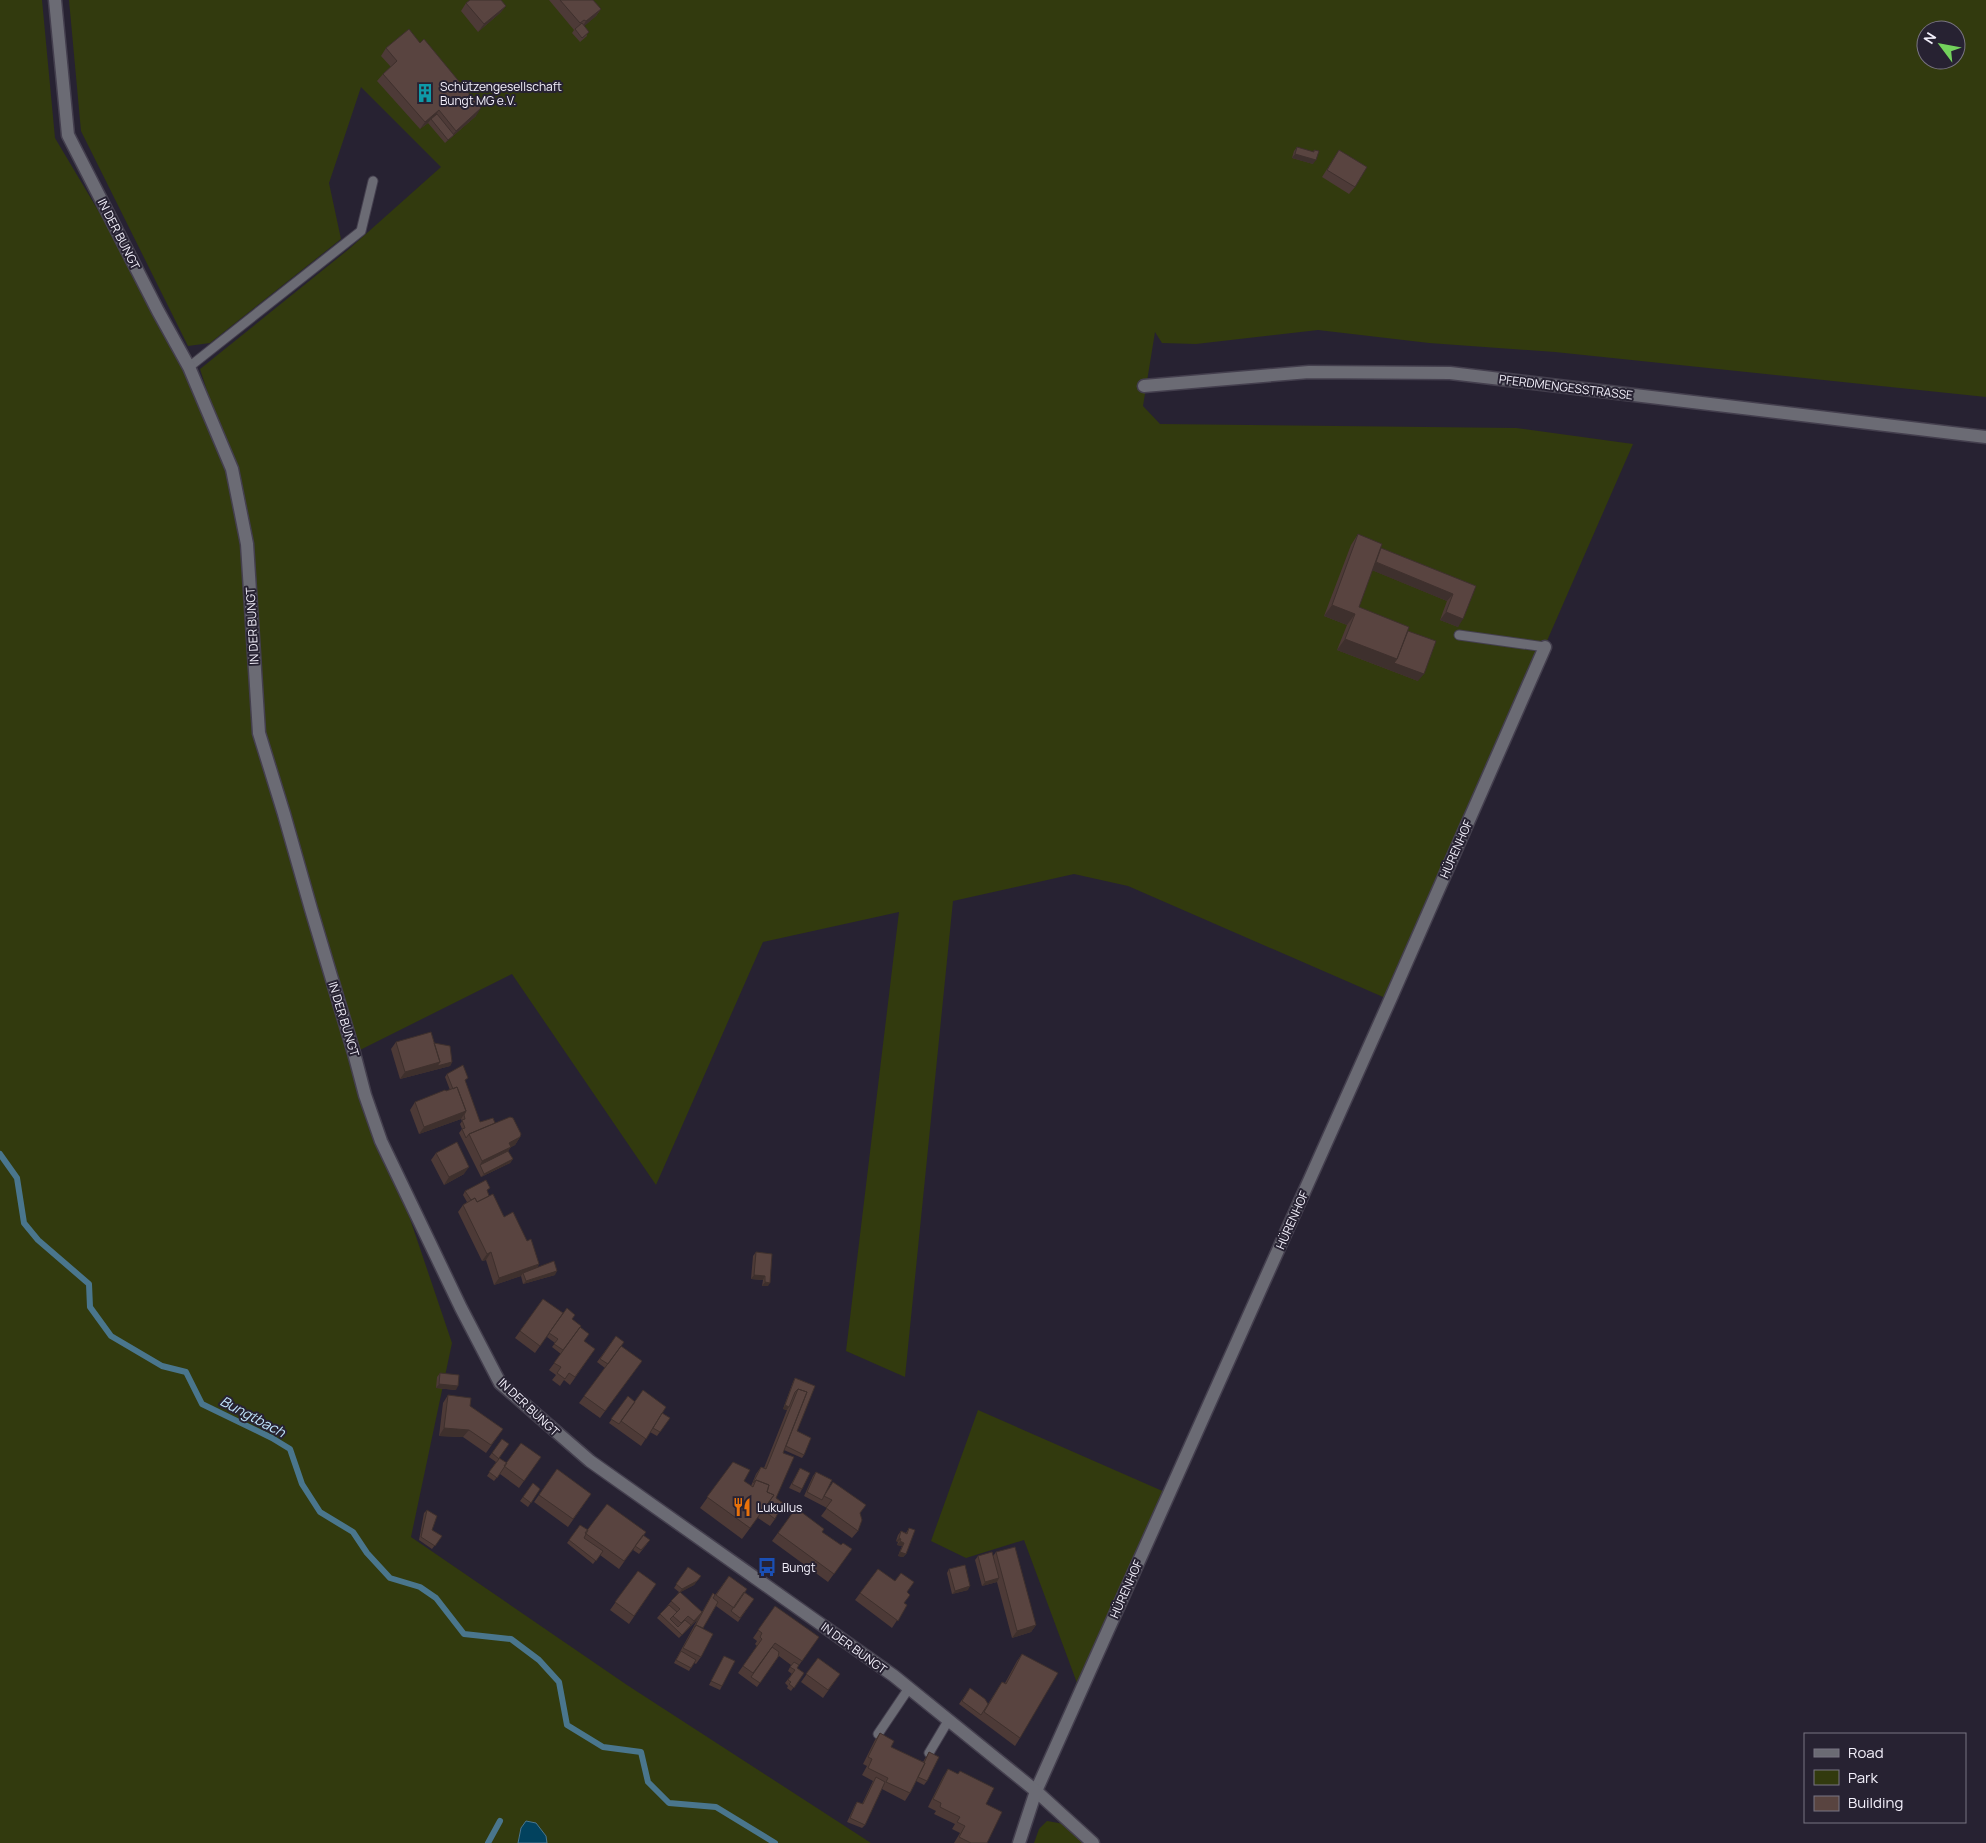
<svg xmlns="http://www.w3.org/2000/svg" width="1986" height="1843" viewBox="0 0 1986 1843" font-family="Manrope,sans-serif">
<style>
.green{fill:#323a0e;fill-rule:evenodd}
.water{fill:#02425e;stroke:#4a768d}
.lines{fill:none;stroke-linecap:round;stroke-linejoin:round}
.stream{stroke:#4a768d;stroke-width:6}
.service-casing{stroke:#443f4e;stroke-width:11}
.minor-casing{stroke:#443f4e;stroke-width:15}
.tertiary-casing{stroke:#443f4e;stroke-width:15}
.service{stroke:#6b6b74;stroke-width:9}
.minor{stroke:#6b6b74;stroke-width:12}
.tertiary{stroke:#6b6b74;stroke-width:12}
.wall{fill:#4d3a37}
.shaded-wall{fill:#3e302d}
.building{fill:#594440;stroke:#3e302d}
.labels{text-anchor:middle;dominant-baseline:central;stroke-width:4;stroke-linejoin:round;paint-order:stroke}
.poi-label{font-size:12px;fill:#f3f0fb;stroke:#272232;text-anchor:start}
.street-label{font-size:12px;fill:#f3f0fb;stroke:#272232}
.water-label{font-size:14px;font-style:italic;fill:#c0e5fc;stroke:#272232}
</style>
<rect width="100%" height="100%" fill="#272232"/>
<path class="green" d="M0 0H42L55 138 158 311 232 469 200 369 349 249 441 167 361 87 329 183 341 239 210 343 188 346 81 131 69 0H1986V397L1555 352 1429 343 1318 330 1196 344 1162 343 1155 332 1143 406 1160 424 1516 428 1633 444 1390 1000 1128 886 1074 874 953 901 905 1377 846 1351 899 912 763 942 656 1185 512 974 354 1053 452 1343 411 1537 627 1685 871 1843H547L543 1832 521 1828 518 1843H0ZM1926 30H1956V60H1926Z
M978 1410 1167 1493 1077 1683 1024 1540 966 1558 931 1541Z
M1047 1821 1064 1824 1084 1843H1034L1039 1829Z"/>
<path class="water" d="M526 1821 536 1823 546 1836 547 1843H518L521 1828Z"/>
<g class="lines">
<path class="stream" d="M0 1154 17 1178 24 1223 38 1240 89 1284 90 1307 111 1336 162 1366 186 1372 202 1404 272 1438 290 1449 302 1484 320 1512 353 1532 367 1553 390 1578 420 1587 436 1598 464 1634 511 1639 539 1660 559 1682 567 1725 603 1747 641 1752 648 1782 669 1803 716 1807 775 1843
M488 1843 500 1821"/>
<g class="service-casing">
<path id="service" d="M189 367 361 231 373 181
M1459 635 1545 647
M878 1734 909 1688
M929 1753 948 1721"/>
</g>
<g class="minor-casing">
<path id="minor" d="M1144 386 1309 372 1450 373 1986 437
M1093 1843 1036 1791 1390 1000 1545 647"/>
</g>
<g class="tertiary-casing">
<path id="tertiary" d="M55 0 68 135 158 311 189 367 232 469 247 544 259 733 284 814 311 909 354 1053 365 1095 381 1141 461 1308 500 1383 590 1461 894 1676 1036 1791 1019 1843"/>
</g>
<use href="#service" class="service"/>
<use href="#minor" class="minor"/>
<use href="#tertiary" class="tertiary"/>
</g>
<path class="wall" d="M549 0H593L601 9 596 16 584 26 587 36 580 42 572 33 574 30Z
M466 3 506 6 500 13 478 32 461 11Z
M386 48 476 116 445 143 428 123 420 129 377 81 383 74 391 67 381 56Z
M1297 147 1313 152 1314 150 1313 164 1292 158 1294 151Z
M1339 150 1355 187 1349 194 1322 177Z
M1358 534 1381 548 1476 586 1458 627 1440 620 1447 601 1372 570 1359 607 1408 631 1418 681 1337 650 1347 625 1324 616 1351 545Z
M396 1042 434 1043 452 1062 450 1066 400 1079 391 1049Z
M447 1074 465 1082 480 1122 495 1123 520 1137 515 1145 511 1147 508 1151 513 1159 510 1163 481 1177 459 1133 462 1129 460 1124 462 1121 461 1119 419 1134 410 1110 415 1102 450 1090 445 1077Z
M436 1153 464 1174 444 1185 431 1160Z
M465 1191 488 1192 489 1196 539 1264 537 1268 555 1275 523 1284 521 1276 494 1285 486 1260 482 1261 458 1212 463 1205 467 1202 463 1195Z
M756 1252 772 1254 768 1286H762L763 1280 751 1279 753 1256Z
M543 1299 563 1313 535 1353 515 1338Z
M567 1308 572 1319 580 1327 584 1341 595 1349 570 1385 564 1380 560 1386 552 1380 556 1375 549 1370 561 1354 552 1347 555 1343 547 1337Z
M616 1336 621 1346 642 1361 600 1418 579 1403 605 1368 597 1362Z
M440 1373 456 1390 436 1388 437 1377Z
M795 1378 815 1386 797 1431 804 1455 802 1458 784 1450 776 1498 775 1519 770 1526 758 1518 759 1516 742 1539 700 1508 733 1462 744 1481 751 1486 756 1474 761 1467 764 1468 787 1410 783 1409 793 1382Z
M448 1395 470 1406 503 1429 486 1453 463 1437 439 1436 443 1403Z
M628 1396 635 1402 662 1413 670 1418 657 1436 650 1432 641 1446 609 1423Z
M502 1439 499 1458 507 1463 541 1457 519 1488 500 1474 494 1481 487 1476 496 1462 489 1457Z
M800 1468 802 1489 800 1493 789 1488Z
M557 1469 591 1494 568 1527 534 1502Z
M816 1472 824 1496 833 1482 860 1514 858 1531 852 1538 821 1516 827 1508 804 1496 813 1476Z
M533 1483 540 1489 528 1507 520 1501Z
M796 1508 822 1532 841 1545 852 1549 828 1582 772 1541Z
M427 1510 432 1530 442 1536 432 1549 419 1540 424 1513Z
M580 1525 588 1530 643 1535 647 1544 639 1554 633 1550 640 1539 619 1569 600 1555 593 1564 567 1543Z
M909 1528 906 1554 903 1557 898 1556 902 1546 897 1545 898 1542 896 1541 898 1535 901 1531 906 1533Z
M996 1552 1036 1625 1031 1632 1012 1638 997 1582 982 1586 975 1560 978 1556H993Z
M688 1567 701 1576 694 1585 680 1592 702 1612 713 1593 715 1595 729 1576 742 1596 754 1599 738 1622 716 1606 703 1628 701 1657 696 1664 694 1663 689 1671 674 1663 701 1613 697 1620 679 1638 657 1618 679 1592 674 1588Z
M878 1569 907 1592 904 1603 907 1605 892 1628 855 1600Z
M949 1569 968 1590 952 1594 947 1573Z
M638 1571 656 1584 629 1624 610 1610Z
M775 1606 819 1637 797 1668 804 1673 791 1691 787 1688 788 1686 785 1683 792 1674 788 1671 791 1665 779 1656 757 1687 738 1673 757 1646 755 1644 757 1641 753 1638Z
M1022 1654 1020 1738 1015 1746 959 1704 970 1688 988 1704 1002 1682 1005 1683 1017 1661Z
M724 1656 722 1686 720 1690 709 1685Z
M818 1658 840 1674 823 1698 801 1682Z
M880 1733 891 1747 923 1762 929 1752 927 1781 924 1785 916 1781 910 1793 905 1801 882 1789 865 1825 862 1828 847 1822 855 1805 857 1802 862 1804 873 1781 862 1775 867 1766 863 1764 875 1740Z
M948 1769 958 1774 960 1771 986 1804 987 1843H954L960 1833 952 1829 955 1824 934 1814 936 1811 928 1807 943 1777Z"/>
<path class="shaded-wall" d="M506 6 500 13 478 32 484 24Z
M601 9 596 16 581 29 586 21Z
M481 108 476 116 445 143 456 131Z
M439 110 434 118 431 119 428 123 420 129 425 122Z
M1295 154 1316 160 1313 164 1292 158Z
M1375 562 1453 594 1447 601 1369 569Z
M1332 605 1355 614 1347 625 1324 616Z
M1446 612 1463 619 1458 627 1440 620Z
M1345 639 1397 659 1424 674 1418 681 1337 650Z
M440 1062H452L450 1066 400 1079 405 1072Z
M466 1111 461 1119 419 1134 424 1127Z
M520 1137 515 1145 511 1147 506 1154 480 1165 482 1161 509 1143Z
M513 1159 510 1163 481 1177 484 1174Z
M469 1167 464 1174 444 1185 449 1177Z
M491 1252 486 1260 482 1261 487 1254Z
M539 1264 534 1272 523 1273 521 1276 494 1285 499 1278Z
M557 1271 555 1275 523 1284 526 1281Z
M754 1275 765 1276 763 1280 751 1279Z
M765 1282 770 1283 768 1286H762Z
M439 1384 458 1386 456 1390 436 1388Z
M785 1405 789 1407 787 1410 783 1409Z
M444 1428 469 1430 463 1437 439 1436Z
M899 1538 901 1539 898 1542 896 1541Z
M900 1541 904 1543 902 1546 897 1545Z
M900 1552 906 1554 903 1557 898 1556Z
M999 1578 997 1582 982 1586 985 1582Z
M697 1581 694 1585 679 1593 682 1589Z
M970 1586 968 1590 952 1594 955 1591Z
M702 1612 697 1620 679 1638 682 1635Z
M1036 1625 1031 1632 1012 1638 1017 1631Z"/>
<path class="building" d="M470 0H501L506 6 484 24 466 3Z
M560 0H593L601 9 586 21 584 20 580 23Z
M582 23 589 32 582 38 575 29Z
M409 29 420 43 424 39 481 108 456 131 439 110 425 122 383 74 397 61 386 48Z
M437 114 454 135 448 140 431 119Z
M1297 147 1314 152V150L1319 151 1316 160 1295 154Z
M1339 150 1367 167 1355 187 1327 170Z
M1358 534 1382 544 1359 607 1409 627 1397 659 1345 639 1355 614 1332 605Z
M1381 548 1476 586 1463 619 1446 612 1453 594 1376 562Z
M1408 631 1436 641 1424 674 1394 663 1397 659Z
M431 1032 440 1062 405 1072 396 1042Z
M434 1043 450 1046 452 1062 437 1066 440 1062Z
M463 1065 468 1078 465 1080 480 1122 493 1118 495 1123 469 1134 466 1138 462 1129 465 1128 462 1120 465 1119 464 1115 466 1111 457 1087 453 1089 447 1074Z
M457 1087 466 1111 424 1127 415 1102 445 1090 446 1091Z
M510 1117 513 1118 521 1134 520 1137 509 1143 511 1147 482 1161 469 1134Z
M457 1142 469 1167 449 1177 436 1153Z
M508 1151 513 1159 484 1174 480 1165Z
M486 1180 490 1188 487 1190 489 1196 477 1202 475 1198 471 1200 465 1191Z
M493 1194 504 1217 513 1212 527 1241 531 1239 539 1264 499 1278 491 1252 487 1254 463 1205 475 1198 477 1202Z
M756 1252 772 1254 770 1283 765 1282V1276L754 1275Z
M554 1261 557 1271 526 1281 523 1273Z
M543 1299 563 1313 540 1346 520 1331Z
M567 1308 575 1315 572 1319 581 1326 563 1350 554 1344 558 1339 549 1333Z
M580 1327 589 1334 584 1341 595 1349 575 1377 569 1373 565 1379 557 1373 561 1367 554 1363Z
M616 1336 624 1342 608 1364 600 1359Z
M621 1346 642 1361 605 1411 584 1396Z
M440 1373 459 1375 458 1386 439 1384Z
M795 1378 815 1386 797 1431 811 1438 804 1455 786 1446 807 1392 798 1389 795 1392 789 1407 785 1405Z
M798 1389 807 1392 783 1453 794 1457 776 1498 783 1503 775 1519 763 1510 774 1495 767 1492 769 1485 756 1480 753 1483 761 1467 766 1469Z
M643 1390 666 1407 646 1439 621 1421Z
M448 1395 471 1398 470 1406 503 1429 491 1445 469 1430 444 1428Z
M628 1396 635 1402 619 1424 611 1419Z
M662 1413 670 1418 660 1432 653 1428Z
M502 1439 509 1444 499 1458 507 1463 497 1478 489 1472 499 1459 492 1453Z
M521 1443 541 1457 524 1481 504 1466Z
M733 1462 750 1470 744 1481 753 1487 756 1480 769 1485 767 1492 774 1495 750 1528 707 1497Z
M800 1468 810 1473 802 1489 792 1484Z
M557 1469 591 1494 573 1519 539 1495Z
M816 1472 832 1480 822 1500 807 1492Z
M833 1482 866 1505 860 1513 862 1520 858 1531 826 1508 832 1500 824 1496Z
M533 1483 540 1489 531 1503 523 1497Z
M607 1504 646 1532 624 1561 585 1533Z
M796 1508 824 1529 822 1532 841 1545 843 1543 852 1549 834 1574 778 1533Z
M427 1510 437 1516 432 1530 442 1536 435 1546 421 1537Z
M580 1525 588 1530 584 1538 603 1551 596 1561 569 1540Z
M909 1528 915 1530 906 1554 900 1552 904 1543 900 1541 901 1539 899 1538 901 1531 907 1534Z
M643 1535 650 1540 641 1550 635 1546Z
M1015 1547 1036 1625 1017 1631 996 1552Z
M992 1552 999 1578 985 1582 978 1556Z
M965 1565 970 1586 955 1591 949 1569Z
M688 1567 701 1576 697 1581 682 1589 676 1584Z
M878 1569 895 1581 901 1573 914 1582 907 1592 910 1595 904 1603 907 1605 898 1621 860 1593Z
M638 1571 656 1584 634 1616 615 1602Z
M729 1576 747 1589 734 1608 716 1595Z
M680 1592 702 1612 694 1621 688 1616 681 1623 673 1616 680 1609 671 1601Z
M744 1592 754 1599 740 1618 731 1611Z
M713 1593 715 1595 713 1598 718 1602 703 1628 696 1625 694 1628Z
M669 1605 677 1612 670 1619 678 1627 685 1620 691 1625 682 1635 660 1614Z
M775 1606 819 1637 802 1661 775 1643 753 1673 743 1666 762 1639 760 1637 762 1633 758 1630Z
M696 1625 713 1634 701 1657 683 1648Z
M772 1647 779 1652 778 1657 760 1683 751 1677Z
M681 1651 696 1660 691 1668 676 1660Z
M1022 1654 1058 1673 1020 1738 984 1712 1002 1682 1006 1684Z
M724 1656 735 1661 722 1686 711 1681Z
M818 1658 840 1674 828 1690 806 1674Z
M794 1662 799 1665 797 1668 804 1673 794 1688 789 1684 791 1682 788 1680 795 1670 790 1667Z
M970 1688 985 1699 988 1704 981 1715 962 1701Z
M880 1733 894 1741 891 1747 925 1763 910 1793 886 1782 888 1778 868 1768 872 1759 868 1757Z
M929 1752 939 1757 927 1781 918 1777 925 1763H924Z
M948 1769 958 1774 960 1771 994 1788 986 1804 1002 1812 987 1843H971L959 1837 965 1826 957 1822 960 1817 940 1807 941 1803 933 1799Z
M876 1777 885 1782 865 1825 850 1818 857 1802 863 1804Z"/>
<defs>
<g id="building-bare" transform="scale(1.5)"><path d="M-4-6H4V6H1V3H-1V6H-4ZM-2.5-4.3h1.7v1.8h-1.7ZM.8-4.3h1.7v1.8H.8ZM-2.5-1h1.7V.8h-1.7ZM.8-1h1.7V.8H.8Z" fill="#0f9aa8" stroke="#272232" stroke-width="2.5" paint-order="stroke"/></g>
<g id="restaurant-bare" transform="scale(1.5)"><path d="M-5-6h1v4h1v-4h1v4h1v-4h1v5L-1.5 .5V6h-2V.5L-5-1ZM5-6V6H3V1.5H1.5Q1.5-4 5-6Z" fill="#e8710a" stroke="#272232" stroke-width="2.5" paint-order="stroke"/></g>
<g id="bus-bare" transform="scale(1.5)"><path d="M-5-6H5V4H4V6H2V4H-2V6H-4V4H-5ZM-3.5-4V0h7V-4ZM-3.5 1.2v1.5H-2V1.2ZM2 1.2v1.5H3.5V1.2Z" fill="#1a4fb4" stroke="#272232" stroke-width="2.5" paint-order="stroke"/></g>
</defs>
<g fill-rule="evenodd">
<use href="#building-bare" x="425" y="93"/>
<use href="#restaurant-bare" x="742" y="1507"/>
<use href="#bus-bare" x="767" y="1567"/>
</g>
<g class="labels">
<g class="poi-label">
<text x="440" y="86">Schützengesellschaft<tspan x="440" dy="14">Bungt MG e.V.</tspan></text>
<text x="757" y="1507">Lukullus</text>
<text x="782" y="1567">Bungt</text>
</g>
<g class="street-label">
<text transform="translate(119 234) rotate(63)">IN DER BUNGT</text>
<text transform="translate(1566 387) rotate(7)">PFERDMENGESSTRASSE</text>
<text transform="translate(252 626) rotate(-93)">IN DER BUNGT</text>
<text transform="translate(1456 849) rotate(-66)">HÜRENHOF</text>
<text transform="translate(344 1019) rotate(73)">IN DER BUNGT</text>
<text transform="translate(1292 1220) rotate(-66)">HÜRENHOF</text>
<text transform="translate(529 1407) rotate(43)">IN DER BUNGT</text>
<text transform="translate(1126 1589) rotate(-66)">HÜRENHOF</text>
<text transform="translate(854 1648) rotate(36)">IN DER BUNGT</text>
</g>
<g class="water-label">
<text transform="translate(253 1416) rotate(28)">Bungtbach</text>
</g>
</g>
<rect x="1804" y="1733" width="162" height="90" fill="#272232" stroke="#797482"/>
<rect x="1814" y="1749" width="25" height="8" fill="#6b6b74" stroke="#797482"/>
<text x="1848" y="1758" font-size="15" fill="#f3f0fb">Road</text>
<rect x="1814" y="1770" width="25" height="15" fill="#323a0e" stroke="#797482"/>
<text x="1848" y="1783" font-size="15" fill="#f3f0fb">Park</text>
<rect x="1814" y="1796" width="25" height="15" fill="#594440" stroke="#797482"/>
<text x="1848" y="1808" font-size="15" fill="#f3f0fb">Building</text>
<g transform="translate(1941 45) rotate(302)"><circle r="24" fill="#272232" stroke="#797482"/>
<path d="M0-4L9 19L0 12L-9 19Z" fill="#73d25c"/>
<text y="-8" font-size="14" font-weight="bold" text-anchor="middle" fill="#f3f0fb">N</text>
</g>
</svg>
